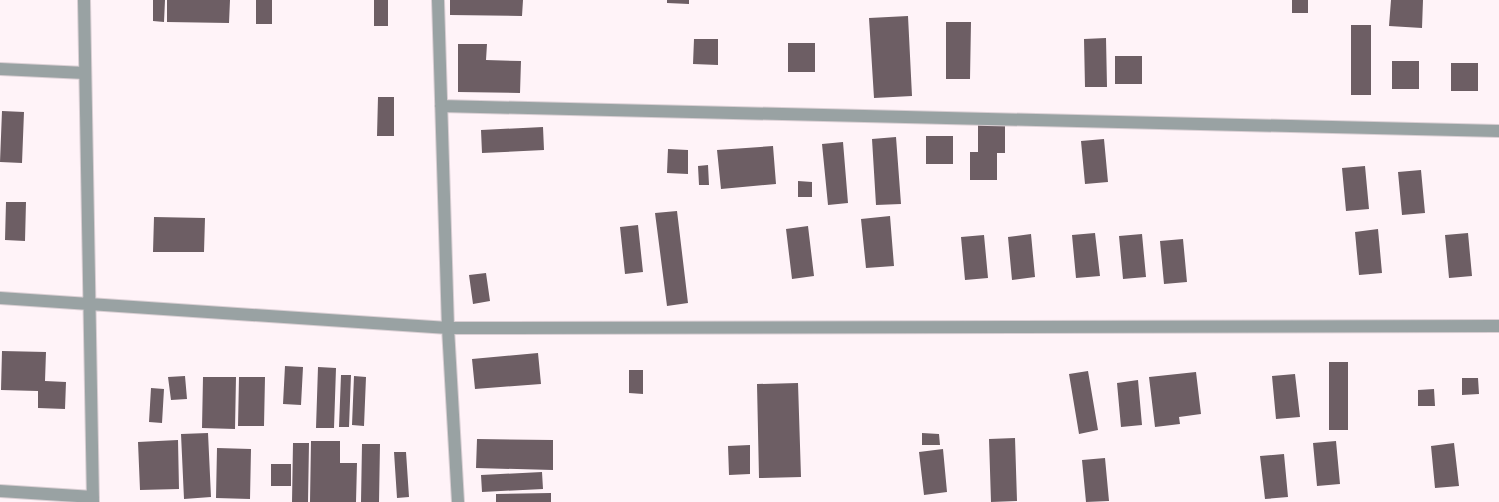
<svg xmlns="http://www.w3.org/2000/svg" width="1499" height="502" viewBox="0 0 1499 502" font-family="Lora,serif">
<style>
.building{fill:#6d5e64}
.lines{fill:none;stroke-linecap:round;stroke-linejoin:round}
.minor-casing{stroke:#dacfd4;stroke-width:14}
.minor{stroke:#99a2a3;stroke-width:12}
</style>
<rect width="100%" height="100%" fill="#fff3f8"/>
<path class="building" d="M153 0H165L164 22 153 21Z
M167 0H230L229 23 167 22Z
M256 0H272V24H256Z
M374 0H388V26H374Z
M450 0H523L522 16 450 15Z
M667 0H689V4L667 3Z
M1292 0H1308V13H1292Z
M1391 0H1423L1422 28 1389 26Z
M908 16 912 96 874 98 869 18Z
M946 22H971L970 79H946Z
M1351 25H1371V95H1351Z
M1106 38 1107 87H1085L1084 39Z
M694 39H718V65L693 64Z
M788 43H815V72H788Z
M458 44H487L486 60 521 61 520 93 458 92Z
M1115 56H1142V84H1115Z
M1392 61H1419V89H1392Z
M1451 63H1478V91H1451Z
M378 97H394V136H377Z
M2 111 24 112 22 163 0 162Z
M1005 124V153H997V180H970V152H978V125Z
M543 127 544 150 482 153 481 130Z
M926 136H953V164H926Z
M896 137 901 204 876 205 872 139Z
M1104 139 1108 182 1085 184 1081 141Z
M843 142 848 203 828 205 822 144Z
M773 146 776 184 721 189 717 150Z
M668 149 688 150V174L667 173Z
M708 165 709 185H699L698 166Z
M1365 166 1369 209 1346 211 1342 168Z
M1421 170 1425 213 1402 215 1398 172Z
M798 181 812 182V197H798Z
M6 202H26L25 241 5 240Z
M677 211 688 303 667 306 655 213Z
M890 216 894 266 866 268 861 219Z
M154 217 205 218 204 252H153Z
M638 225 643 272 625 274 620 227Z
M808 226 814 276 792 279 786 229Z
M1378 229 1382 273 1359 275 1355 232Z
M1095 233 1100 276 1076 278 1072 235Z
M1468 233 1472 276 1449 278 1445 235Z
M1031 234 1035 277 1012 280 1008 237Z
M1142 234 1146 277 1123 279 1119 236Z
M984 235 988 278 965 280 961 237Z
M1183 239 1187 282 1164 284 1160 241Z
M486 273 490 301 473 304 469 275Z
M2 351 46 352 45 381 66 382 65 409 38 408V391L1 390Z
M538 353 541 384 475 389 472 359Z
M1329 362H1348V430H1329Z
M285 366 303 367 301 405 283 404Z
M318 367 336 368 334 428H316Z
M629 370H643V394L629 393Z
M1088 371 1098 430 1079 434 1069 374Z
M1196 372 1201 414 1179 417 1180 424 1155 427 1149 377Z
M1295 374 1300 417 1276 419 1272 376Z
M341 375H351L349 427H339Z
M185 376 187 399 171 400 168 377Z
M354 376 366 377 364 426 352 425Z
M203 377H236L235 429 202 428Z
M239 377H265L264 426H238Z
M1462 378H1478L1479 394 1462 395Z
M1138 380 1142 425 1121 427 1117 383Z
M798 383 801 477 759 478 757 384Z
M151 388 164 389 162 423 149 422Z
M1434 389 1435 406H1418V390Z
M208 433 211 497 184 499 181 434Z
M922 433 939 434 940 445H922Z
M1015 438 1017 501 991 502 989 439Z
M477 439 553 440V470L476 468Z
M178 440 179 489 140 490 138 442Z
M311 441H340V463H357L356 502H310Z
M1336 441 1340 484 1317 486 1313 443Z
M293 443H309L308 502H292Z
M1454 443 1459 486 1435 488 1431 446Z
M362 444H380L379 502H361Z
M750 445V474L729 475 728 446Z
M217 448 251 449 250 499 216 498Z
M943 449 947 492 924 495 919 452Z
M394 452H406L409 497 397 498Z
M1284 454 1288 497 1265 499 1260 456Z
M1105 458 1109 501 1086 502 1082 460Z
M271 464H291V486H271Z
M542 472 543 489 482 492 481 475Z
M551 493V502H496V494Z"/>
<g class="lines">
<g class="minor-casing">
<path id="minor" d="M84 0 93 502
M438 0 448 328 458 502
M0 69 85 73
M441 106 1499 131
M0 298 448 328 1499 326
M0 491 93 497"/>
</g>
<use href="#minor" class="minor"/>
</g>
</svg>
